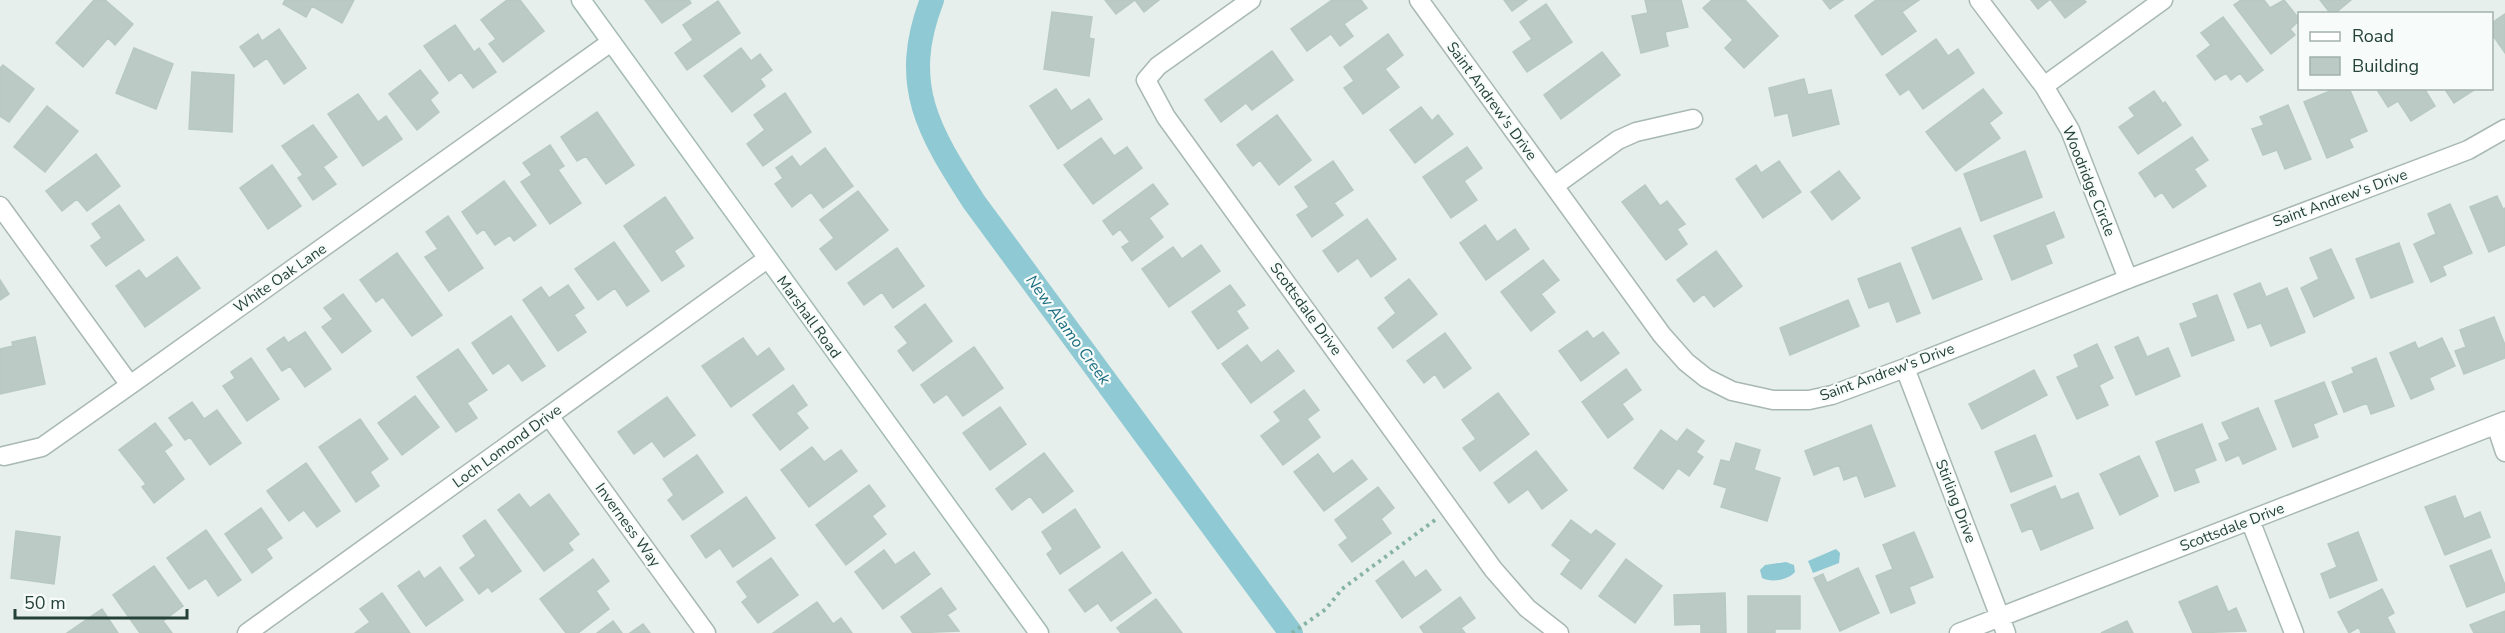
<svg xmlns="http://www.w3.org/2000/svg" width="2505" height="633" viewBox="0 0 2505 633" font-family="'Nunito Sans',sans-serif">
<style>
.water{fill:#8ec9d4}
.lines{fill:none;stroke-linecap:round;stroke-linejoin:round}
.canal{stroke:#8ec9d4;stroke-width:24}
.building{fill:#bbcac4;stroke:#b8c9c2;stroke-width:1.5}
.street-casing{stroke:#a8b8b2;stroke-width:21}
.secondary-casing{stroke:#a4bbb3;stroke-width:21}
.path{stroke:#86b3a5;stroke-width:4;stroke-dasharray:3 4.5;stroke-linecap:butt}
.street{stroke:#fff;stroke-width:18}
.secondary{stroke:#fff;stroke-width:18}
.labels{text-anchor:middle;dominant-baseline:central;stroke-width:4.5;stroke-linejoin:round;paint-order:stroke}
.street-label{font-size:15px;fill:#24423a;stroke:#f7fbf9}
.water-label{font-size:16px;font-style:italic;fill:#1c6f80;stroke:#f7fbf9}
</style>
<rect width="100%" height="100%" fill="#e6efeb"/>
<path class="water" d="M1836 549 1840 553 1839 563 1813 573 1808 561Z
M1786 562 1794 565 1795 572C1788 580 1771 583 1762 578L1760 570 1765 565Z"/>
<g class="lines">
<path class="canal" d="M932 0C899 85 929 132 974 202L1291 633"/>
</g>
<path class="building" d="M94 0H105L133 24 115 45 108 38 83 67 56 43Z
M285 0H354L342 23 312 6 306 17 283 4Z
M507 0H520L544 31 503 62 489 44 496 39 481 20Z
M645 0H689L691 3 662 23Z
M1105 0H1159L1144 12 1135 0 1116 14Z
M1332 0H1361L1367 8 1344 24 1353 36 1340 46 1331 34 1307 51 1291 29Z
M1504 0H1527L1512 11Z
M1645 0H1681L1688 27 1665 32 1668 46 1641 53 1632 16 1648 13Z
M1712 0H1745L1778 36 1744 68 1725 48 1733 40 1703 8Z
M1823 0H1843L1830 9Z
M1876 0H1919L1902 12 1916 31 1882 55 1855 16Z
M2031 0H2049L2038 9Z
M2051 0H2084L2086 2 2065 18Z
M2241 0H2264L2270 8 2284 0 2300 20 2290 29 2295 35 2271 54 2234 5Z
M2320 0H2351L2334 14H2331Z
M718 1 740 33 687 70 675 53 693 40 683 25Z
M1546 4 1572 42 1527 72 1513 52 1532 39 1520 22Z
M1052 12 1092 17 1089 38 1094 39 1089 76 1044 69Z
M2505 14V53L2492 34V23Z
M2223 17 2263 70 2247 82 2240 73 2231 80 2226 73 2215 80 2197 56 2211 45 2201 33Z
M455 25 474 52 479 48 496 72 473 88 461 72 449 81 424 46Z
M279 29 306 68 284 84 267 58 254 67 240 47 258 34 262 41Z
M1388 34 1403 55 1385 69 1399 87 1363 114 1344 88 1354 81 1344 67Z
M1936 39 1948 56 1958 49 1974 73 1923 109 1909 89 1900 95 1886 75Z
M134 48 173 64 156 109 116 93Z
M741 48 751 61 760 54 772 70 760 79 765 86 732 112 704 76Z
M1272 51 1293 80 1252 110 1246 103 1221 122 1205 100Z
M1602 52 1620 75 1561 119 1544 95Z
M3 65 34 89 9 122 0 116V68Z
M420 70 438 93 430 100 439 112 417 130 389 94Z
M192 72 234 75 232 132 189 129Z
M1804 79 1808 95 1831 90 1839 124 1793 136 1788 113 1775 116 1769 88Z
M2337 88H2349L2367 131 2349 139 2353 147 2327 158 2304 102Z
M2376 88H2424L2435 106 2411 121 2398 101 2388 107Z
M2444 88H2473L2474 90 2454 103Z
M1056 89 1071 111 1089 99 1102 119 1058 149 1030 106Z
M1983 89 2002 113 1989 123 2000 138 1956 171 1926 132Z
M2154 91 2163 104 2165 102 2181 125 2138 154 2119 127 2135 116 2129 108Z
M785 93 811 132 763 166 747 144 765 130 754 115Z
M358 94 378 122 386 116 402 139 363 166 328 114Z
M2288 105 2311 159 2285 169 2277 150 2263 155 2252 129 2264 125 2260 117Z
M47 106 78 131 45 172 14 147Z
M1421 107 1432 121 1438 115 1453 134 1415 163 1390 130Z
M597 112 634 165 606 184 586 156 577 161 561 137Z
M1277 115 1311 160 1279 185 1260 160 1253 166 1237 145Z
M313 125 337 157 323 167 336 184 313 200 298 178 303 175 282 146Z
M2192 137 2208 160 2194 169 2206 186 2173 208 2162 192 2155 197 2139 173Z
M1101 138 1114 156 1127 147 1142 168 1093 204 1064 165Z
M550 145 564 166 558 170 581 203 550 224 521 182 532 175 523 163Z
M1467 147 1482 168 1464 181 1477 200 1451 218 1423 177Z
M825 148 853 186 823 208 811 192 792 207 775 184 783 178 776 168 792 156 800 167Z
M2025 151 2042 197 1981 221 1964 174Z
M96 154 120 186 87 211 77 199 62 211 46 191Z
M1333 161 1353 190 1334 203 1343 215 1312 237 1297 215 1309 207 1295 187Z
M1779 161 1801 192 1763 218 1736 179 1756 165 1761 173Z
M272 165 301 206 268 229 240 188Z
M1839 171 1860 198 1832 220 1811 192Z
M504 181 536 225 514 241 510 235 495 245 484 229 477 234 462 212Z
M1153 184 1168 204 1149 218 1163 237 1132 261 1122 247 1130 242 1120 229 1113 235 1103 221Z
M1645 185 1660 206 1667 201 1685 224 1677 229 1687 244 1666 260 1622 202Z
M858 191 888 230 836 270 820 249 834 238 820 220Z
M2497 196 2503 209 2505 208V245L2489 252 2470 207Z
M665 197 693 238 674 251 684 266 662 281 624 226Z
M2450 204 2472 253 2442 266 2446 275 2431 282 2414 244 2436 234 2428 214Z
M119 205 144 240 106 266 91 246 102 238 92 224Z
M2054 212 2064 237 2045 245 2052 263 2012 280 1994 236Z
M448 216 483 268 449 291 425 257 438 249 426 232Z
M1367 219 1396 259 1371 277 1358 258 1338 272 1323 251Z
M1485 225 1497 242 1515 229 1529 249 1486 280 1460 243Z
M1960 228 1982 279 1933 299 1912 248Z
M614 242 649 291 627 306 615 288 598 300 575 269Z
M2399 243 2413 282 2371 298 2356 259Z
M1201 245 1220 271 1169 307 1142 269 1173 247 1182 259Z
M897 248 924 286 893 308 882 292 864 305 848 283Z
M2331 249 2354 298 2314 317 2301 288 2319 279 2310 258Z
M1716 251 1742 286 1714 307 1704 294 1694 302 1677 280Z
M397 253 442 315 412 336 383 297 376 302 360 280Z
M177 257 200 288 145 327 116 286 139 270 146 279Z
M1543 260 1559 280 1541 294 1555 312 1531 331 1501 292Z
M1900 263 1920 313 1897 322 1889 301 1869 308 1858 279Z
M1409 279 1437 314 1393 348 1378 328 1396 313 1385 298Z
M0 280 9 294 0 300Z
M2260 283 2266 297 2287 288 2305 332 2271 346 2261 323 2248 328 2234 294Z
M568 285 584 308 574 315 586 332 558 351 523 300 541 287 549 298Z
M1230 285 1245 305 1236 311 1248 328 1218 349 1192 312Z
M343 294 371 331 342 353 322 327 333 319 324 308Z
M2217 295 2234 340 2192 356 2180 324 2198 317 2193 304Z
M1848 300 1859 326 1790 355 1780 328Z
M925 304 952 341 913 371 898 351 908 343 895 327Z
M511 316 545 366 522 381 509 363 493 374 472 343Z
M2494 317 2505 345V358L2464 374 2455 351 2466 347 2460 330Z
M1587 331 1593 339 1603 332 1619 353 1581 381 1559 351Z
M305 332 331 369 305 387 290 366 282 371 267 349 284 337 288 343Z
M1445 333 1471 368 1444 388 1435 374 1424 383 1407 361Z
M35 337 45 384 0 394V349L13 346 12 342Z
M2138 337 2147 357 2168 348 2180 376 2136 395 2115 347Z
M743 338 757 357 769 348 784 369 731 407 702 366Z
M2442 338 2455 366 2429 378 2434 389 2411 399 2390 353 2415 342 2418 349Z
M2097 344 2113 378 2099 385 2108 405 2077 419 2057 377 2079 367 2074 355Z
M1247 345 1261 363 1278 350 1294 371 1251 403 1222 364Z
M974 347 1003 388 963 416 947 394 934 403 921 385Z
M458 349 487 390 467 403 477 418 456 432 417 377Z
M251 358 279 399 247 421 223 386 235 378 231 372Z
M2376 358 2394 406 2371 414 2367 403 2344 412 2332 382 2354 373 2352 368Z
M1626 369 1641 390 1622 404 1633 419 1608 438 1582 402Z
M2034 370 2047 395 1982 429 1969 404Z
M2324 382 2337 414 2313 424 2318 437 2293 447 2275 401Z
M793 385 807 405 796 413 808 428 780 450 753 415Z
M1304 390 1319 410 1307 419 1320 437 1283 465 1261 436 1281 421 1274 412Z
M1498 393 1529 434 1480 471 1463 448 1476 439 1462 420Z
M415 396 439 427 402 455 378 423Z
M667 397 695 435 664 457 652 441 634 454 618 432Z
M192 402 204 419 217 410 241 443 210 465 190 437 185 440 169 418Z
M1000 407 1026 444 990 470 963 433Z
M2258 408 2276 449 2243 464 2239 455 2226 461 2219 444 2230 439 2222 423Z
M360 419 388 459 370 472 379 486 356 502 319 447Z
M155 423 172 445 164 451 184 479 154 503 142 487 146 484 119 450Z
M2202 424 2216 460 2194 469 2199 482 2175 491 2156 442Z
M1871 425 1895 486 1865 497 1857 475 1844 480 1839 465 1814 475 1805 451Z
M1687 429 1704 441 1696 452 1703 457 1689 476 1678 468 1663 489 1634 468 1661 430 1677 442Z
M2035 435 2052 476 2011 492 1995 452Z
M1736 443 1760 450 1754 470 1780 478 1767 521 1721 507 1727 488 1714 484 1721 460 1730 462Z
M812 447 824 462 841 450 857 471 809 507 781 470Z
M1536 451 1567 490 1542 509 1528 489 1509 503 1494 483Z
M1044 453 1073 491 1043 513 1030 496 1012 510 996 489Z
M1318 454 1333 474 1352 460 1367 479 1324 511 1294 472Z
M697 455 723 492 683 520 668 500 674 495 663 479Z
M2139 456 2158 496 2120 515 2100 474Z
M306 463 340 511 317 527 304 510 289 521 267 491Z
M869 485 885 506 872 516 886 534 846 565 816 525Z
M2055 486 2061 500 2078 493 2093 528 2041 550 2032 528 2022 532 2011 505Z
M1378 487 1394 508 1381 519 1391 533 1352 562 1339 545 1348 538 1335 520Z
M519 494 530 508 549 494 579 534 568 543 573 550 544 571 498 510Z
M2455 496 2464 519 2480 512 2490 537 2445 555 2425 507Z
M746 497 775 538 733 567 720 548 706 558 691 536Z
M261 508 282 538 266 549 272 558 252 573 225 534Z
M1075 509 1100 547 1060 574 1047 554 1053 549 1042 532Z
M485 520 521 571 492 592 488 587 479 594 460 568 476 556 463 536Z
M1571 520 1591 535 1596 530 1615 544 1581 589 1561 574 1571 560 1552 545Z
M206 530 241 580 218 596 206 578 189 589 167 558Z
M16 531 60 537 54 584 11 578Z
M1914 532 1933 577 1909 587 1915 603 1891 613 1876 576 1893 569 1883 545Z
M2358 532 2377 580 2330 598 2321 574 2337 567 2328 544Z
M884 550 895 565 914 552 930 574 883 609 855 572Z
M2491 550 2505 585V592L2467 607 2450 566Z
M1122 552 1151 593 1111 621 1098 603 1085 612 1069 590Z
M771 558 798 595 758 623 742 602 748 597 737 582Z
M593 559 609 581 596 591 609 609 578 633H566L540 599Z
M1626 559 1662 586 1635 623 1599 596Z
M1403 561 1415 578 1426 570 1441 590 1402 618 1376 581Z
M154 566 183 606 163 621 172 633H140L113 595Z
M440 567 463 600 426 626 398 586 419 571 424 579Z
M1858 568 1879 613 1840 631 1814 578 1823 574 1827 583Z
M2217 586 2228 612 2236 608 2246 631 2193 633 2179 602Z
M941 588 956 609 947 615 959 631 913 633 901 617Z
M2382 589 2394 613 2387 617 2395 633H2361L2359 627 2349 633 2338 612Z
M382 593 410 633H355L370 622 360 609Z
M1725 593 1726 633H1701V624L1675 625 1674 595Z
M1748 596H1800V629H1775V633H1748Z
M1460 597 1475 618 1461 628 1465 633H1424L1420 627Z
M1156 599 1182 633H1121L1117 628Z
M817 602 833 624 841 618 852 633H773Z
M102 609 118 633H67Z
M2505 611V633H2474L2470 625Z
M613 621 622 633H597Z
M2127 621 2133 633H2101Z
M643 624 650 633H630Z"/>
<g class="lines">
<g class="street-casing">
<path id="street" d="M1251 0 1158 66 1146 80 1166 117 1493 569 1527 608 1559 633
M1419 0 1662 335 1686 362 1706 378 1732 391 1773 400H1809L1832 395 1905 368 2128 279 2468 150 2505 129
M1979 0 2044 86 2070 130 2128 279
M2044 86 2163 0
M1554 186 1618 140 1636 132 1693 119
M0 206 130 385 611 42
M1905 368 2006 633
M549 416 706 633
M2496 425 2505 452
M4 456 42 447 130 385
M2250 520 2294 633
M247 633 767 259
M1959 633 2505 421"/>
</g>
<g class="secondary-casing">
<path id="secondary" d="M581 0 1039 633"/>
</g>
<path class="path" d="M1292 633 1326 609 1342 589 1435 520"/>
<use href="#street" class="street"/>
<use href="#secondary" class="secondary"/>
</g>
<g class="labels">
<g class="street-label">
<text transform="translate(1492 101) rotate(54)">Saint Andrew's Drive</text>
<text transform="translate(2089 181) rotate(68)">Woodridge Circle</text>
<text transform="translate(2340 198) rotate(-20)">Saint Andrew's Drive</text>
<text transform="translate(280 278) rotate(-35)">White Oak Lane</text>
<text transform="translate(1306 309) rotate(54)">Scottsdale Drive</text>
<text transform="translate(809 317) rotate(54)">Marshall Road</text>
<text transform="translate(1887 372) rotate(-20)">Saint Andrew's Drive</text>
<text transform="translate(507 446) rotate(-36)">Loch Lomond Drive</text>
<text transform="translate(1956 501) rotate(69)">Stirling Drive</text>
<text transform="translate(628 525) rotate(54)">Inverness Way</text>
<text transform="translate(2232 527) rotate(-21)">Scottsdale Drive</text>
</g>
<g class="water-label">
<text transform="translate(1068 330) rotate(54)">New Alamo Creek</text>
</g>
</g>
<rect x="2298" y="12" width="195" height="78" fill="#f7fbf9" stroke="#a3b1ad" stroke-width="1.5"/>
<rect x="2310" y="32" width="30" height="9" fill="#ffffff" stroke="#a3b1ad" stroke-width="1.5"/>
<text x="2352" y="42" font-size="18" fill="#24423a">Road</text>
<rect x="2310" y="57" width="30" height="18" fill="#bbcac4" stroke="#a3b1ad" stroke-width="1.5"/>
<text x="2352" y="72" font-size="18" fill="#24423a">Building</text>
<path d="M15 609v9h172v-9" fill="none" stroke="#24423a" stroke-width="3"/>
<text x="24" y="609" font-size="18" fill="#24423a" stroke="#f7fbf9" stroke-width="4.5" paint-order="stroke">50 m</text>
</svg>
